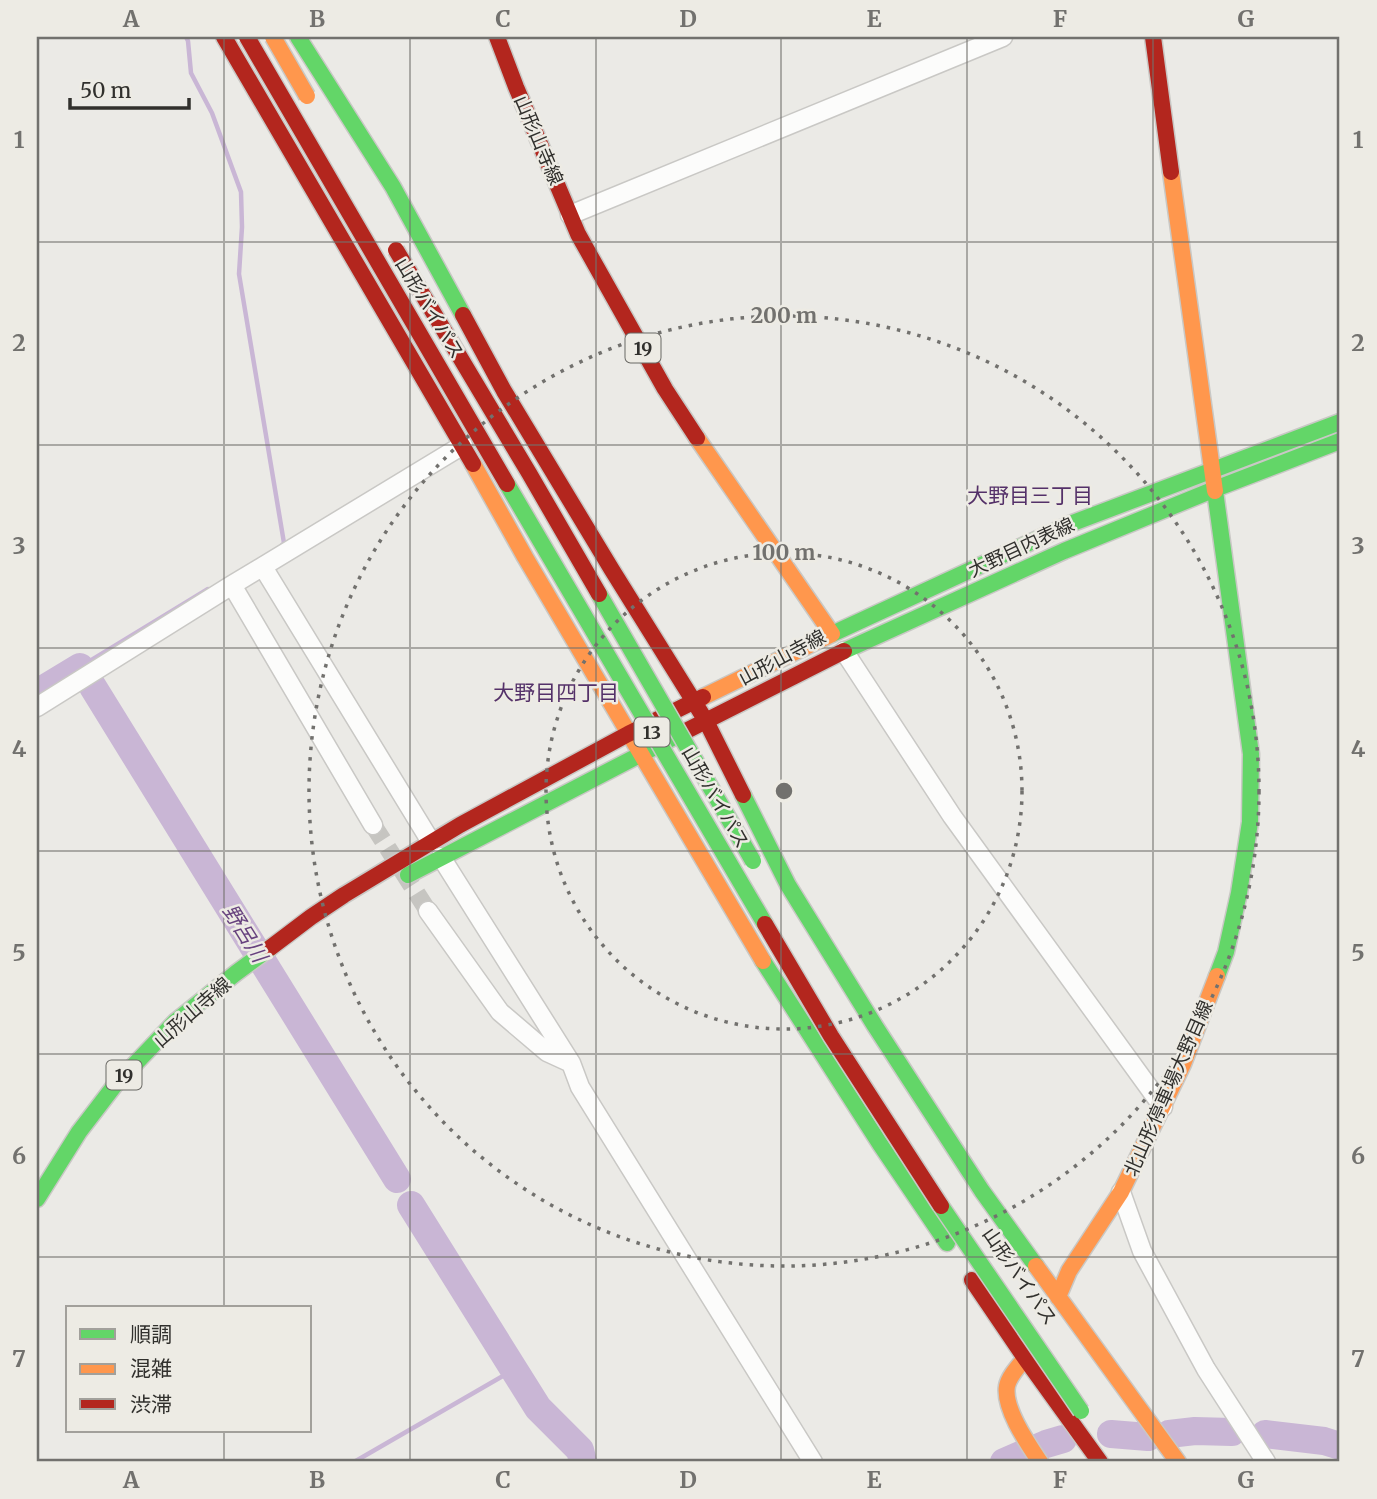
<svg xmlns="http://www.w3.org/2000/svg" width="1377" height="1499" viewBox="0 0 1377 1499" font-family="Merriweather,'Noto Sans JP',serif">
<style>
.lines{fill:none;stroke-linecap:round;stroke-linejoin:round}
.stream{stroke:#c9b6d5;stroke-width:4.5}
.river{stroke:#c9b6d5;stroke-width:28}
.street-tunnel{stroke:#c6c5c1;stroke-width:18;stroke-dasharray:18 9;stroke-linecap:butt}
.street-casing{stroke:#c9c8c5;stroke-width:21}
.fast-casing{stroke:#c9c8c5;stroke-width:19}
.slow-casing{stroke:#c9c8c5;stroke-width:19}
.jam-casing{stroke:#c9c8c5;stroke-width:19}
.street{stroke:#fcfcfb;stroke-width:18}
.fast{stroke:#63d668;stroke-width:16}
.slow{stroke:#ff974d;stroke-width:16}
.jam{stroke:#b3261e;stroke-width:16}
.fast-bridge-casing{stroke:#c9c8c5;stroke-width:19;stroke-linecap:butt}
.slow-bridge-casing{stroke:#c9c8c5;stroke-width:19;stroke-linecap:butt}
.jam-bridge-casing{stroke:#c9c8c5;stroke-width:19;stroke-linecap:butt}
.fast-bridge{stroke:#63d668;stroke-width:16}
.slow-bridge{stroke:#ff974d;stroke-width:16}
.jam-bridge{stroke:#b3261e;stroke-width:16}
.grid{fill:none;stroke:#72716e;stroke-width:2;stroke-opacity:0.55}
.ring{fill:none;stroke:#72716e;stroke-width:3.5;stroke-dasharray:3.5 7}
.labels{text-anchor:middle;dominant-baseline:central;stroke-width:5;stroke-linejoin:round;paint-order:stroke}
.shield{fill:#edebe4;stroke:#696864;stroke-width:2}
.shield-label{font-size:18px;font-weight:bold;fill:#31302d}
.street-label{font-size:19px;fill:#31302d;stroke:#edebe4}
.neighbourhood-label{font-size:21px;fill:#543169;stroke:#edebe4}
.water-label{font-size:21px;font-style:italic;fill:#67427e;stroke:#edebe4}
.centre{fill:#72716e;stroke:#edebe4;stroke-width:3.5}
.ring-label{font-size:21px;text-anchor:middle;font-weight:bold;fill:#72716e;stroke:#edebe4;stroke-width:5;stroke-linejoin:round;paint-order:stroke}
.neatline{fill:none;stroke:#72716e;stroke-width:2.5}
.grid-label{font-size:23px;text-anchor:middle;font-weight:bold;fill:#72716e}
</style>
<rect width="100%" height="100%" fill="#ebeae6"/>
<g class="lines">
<path class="stream" d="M186 37 188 41 191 73 212 113 241 192 242 227 239 274 284 543 282 545
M80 667 208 589
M354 1462 515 1369"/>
<path class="river" d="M93 687 397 1179
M37 693 80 667
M411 1205 538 1408 580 1450 583 1462
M1111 1434 1148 1437
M1169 1434 1195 1431 1232 1432
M1265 1434 1324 1441 1340 1446
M1004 1462 1046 1444 1063 1439"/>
<path class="street-tunnel" d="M373 825 428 911"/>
<g class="street-casing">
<path id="street" d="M570 215 1003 37
M263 567 431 842
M232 585 373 825
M844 651 952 816 1163 1107
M37 707 232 585 463 445
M441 857 571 1063 580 1087 813 1462
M428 911 500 1012 547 1052 571 1063
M1121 1192 1142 1251 1206 1369 1266 1462"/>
</g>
<g class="fast-casing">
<path id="fast" d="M298 37 393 187 463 315
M1215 491 1251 754 1250 822 1239 893 1226 952 1217 976
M832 634 1070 524 1340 422
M844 651 1064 551 1215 489 1340 441
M743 795 788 885 875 1026 982 1191 1036 1266
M408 875 680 734
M763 961 880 1144 947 1243
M37 1199 79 1132 115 1085 175 1022 236 973 270 948"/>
</g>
<g class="slow-casing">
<path id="slow" d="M1171 172 1215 491
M697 438 832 634 703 697
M473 464 525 557 763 961
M1036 1266 1178 1462
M1058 1297 1069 1271 1121 1192 1183 1064 1217 976
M1025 1358C1019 1366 1009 1376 1007 1386 1003 1408 1028 1444 1040 1462"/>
</g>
<g class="jam-casing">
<path id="jam" d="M224 37 473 464
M497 37 516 87 578 234 665 389 697 438
M1153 37 1171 172
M463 315 504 391 612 570 706 721 743 795
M680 734 844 651
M270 948 311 917 344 895 460 825 628 734 703 697
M972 1280 1025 1358 1100 1462"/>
</g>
<use href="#street" class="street"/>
<use href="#fast" class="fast"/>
<use href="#slow" class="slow"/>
<use href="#jam" class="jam"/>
<g class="fast-bridge-casing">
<path id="fast-bridge" d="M507 484 765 924
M599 594 753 861
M941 1206 1081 1411"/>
</g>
<g class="slow-bridge-casing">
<path id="slow-bridge" d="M273 37 307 96"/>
</g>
<g class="jam-bridge-casing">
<path id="jam-bridge" d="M247 37 507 484
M396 250 529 473 599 594
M765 924 831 1036 941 1206"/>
</g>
<use href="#fast-bridge" class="fast-bridge"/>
<use href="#slow-bridge" class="slow-bridge"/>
<use href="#jam-bridge" class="jam-bridge"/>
</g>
<path class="grid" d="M224 37V1308M410 37V1462M596 37V1462M781 37V1462M967 37V1462M1153 37V1462M37 242H1340M37 445H1340M37 648H1340M37 851H1340M37 1054H1340M37 1257H1340M224 1431V1462"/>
<g class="ring">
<circle cx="784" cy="791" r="238"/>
<circle cx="784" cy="791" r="475"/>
</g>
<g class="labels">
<g class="shield">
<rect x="625.5" y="333.5" width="35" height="29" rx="5"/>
<rect x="634.5" y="717.5" width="35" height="29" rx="5"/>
<rect x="106.5" y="1060.5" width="35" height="29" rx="5"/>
</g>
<g class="shield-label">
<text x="643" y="348">19</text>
<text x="652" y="732">13</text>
<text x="124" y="1075">19</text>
</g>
<g class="street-label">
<text transform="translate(539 140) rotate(67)">山形山寺線</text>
<text transform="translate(430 308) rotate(59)">山形バイパス</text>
<text transform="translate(1021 547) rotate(-25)">大野目内表線</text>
<text transform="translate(782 657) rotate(-28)">山形山寺線</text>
<text transform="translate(716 797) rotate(60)">山形バイパス</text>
<text transform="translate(192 1012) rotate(-41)">山形山寺線</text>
<text transform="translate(1168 1088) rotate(-66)">北山形停車場大野目線</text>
<text transform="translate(1020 1276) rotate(55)">山形バイパス</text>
</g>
<g class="neighbourhood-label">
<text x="1030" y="495">大野目三丁目</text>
<text x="556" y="692">大野目四丁目</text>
</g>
<g class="water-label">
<text transform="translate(245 933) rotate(58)">野呂川</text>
</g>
</g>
<circle cx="784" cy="791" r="10" class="centre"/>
<g class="ring-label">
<text x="784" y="323">200 m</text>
<text x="784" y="560">100 m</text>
</g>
<rect width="1377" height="1499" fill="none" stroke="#edebe4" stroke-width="77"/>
<rect x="66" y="1306" width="245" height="126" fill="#edebe4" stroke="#a2a09b" stroke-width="2"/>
<rect x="80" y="1329" width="35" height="10" fill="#63d668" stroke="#a2a09b" stroke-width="2"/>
<text x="130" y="1342" font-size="21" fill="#31302d">順調</text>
<rect x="80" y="1364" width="35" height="10" fill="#ff974d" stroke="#a2a09b" stroke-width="2"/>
<text x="130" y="1376" font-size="21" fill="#31302d">混雑</text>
<rect x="80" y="1399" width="35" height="10" fill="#b3261e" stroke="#a2a09b" stroke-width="2"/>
<text x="130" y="1412" font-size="21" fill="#31302d">渋滞</text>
<path d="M70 98v10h119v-10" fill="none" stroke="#31302d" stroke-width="3.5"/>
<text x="80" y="98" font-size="21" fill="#31302d" stroke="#edebe4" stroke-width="5" paint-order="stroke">50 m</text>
<rect x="38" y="38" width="1300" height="1422" class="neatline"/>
<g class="grid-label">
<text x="131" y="27">A</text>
<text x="317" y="27">B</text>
<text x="503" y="27">C</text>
<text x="688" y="27">D</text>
<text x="874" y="27">E</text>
<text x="1060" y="27">F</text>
<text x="1246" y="27">G</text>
<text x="19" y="148">1</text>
<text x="1358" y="148">1</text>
<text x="19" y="351">2</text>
<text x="1358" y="351">2</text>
<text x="19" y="554">3</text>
<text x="1358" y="554">3</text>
<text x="19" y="757">4</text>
<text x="1358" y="757">4</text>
<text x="19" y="961">5</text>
<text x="1358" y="961">5</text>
<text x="19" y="1164">6</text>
<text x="1358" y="1164">6</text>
<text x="19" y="1367">7</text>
<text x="1358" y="1367">7</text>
<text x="131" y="1488">A</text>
<text x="317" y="1488">B</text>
<text x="503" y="1488">C</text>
<text x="688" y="1488">D</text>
<text x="874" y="1488">E</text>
<text x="1060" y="1488">F</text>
<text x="1246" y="1488">G</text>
</g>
</svg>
